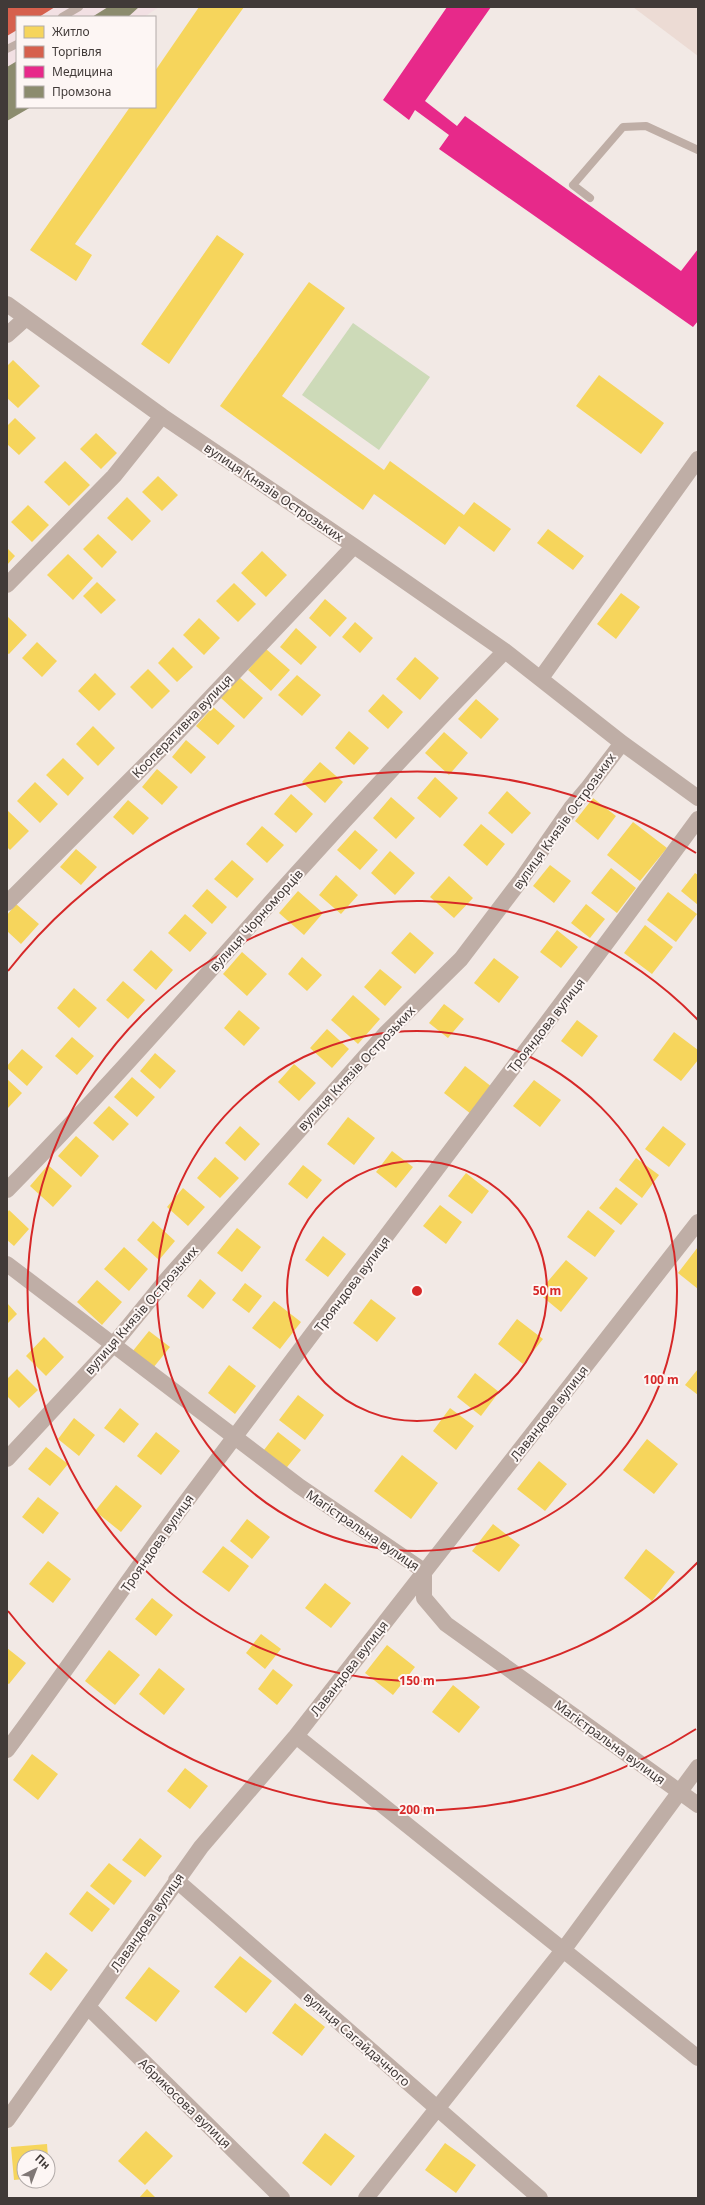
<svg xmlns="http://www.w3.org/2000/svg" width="705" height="2205" viewBox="0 0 705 2205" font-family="'Noto Sans',sans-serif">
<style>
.industrial{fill:#f2e0e3}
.built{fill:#ecdbd4}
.green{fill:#cddab8}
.homes{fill:#f6d55c}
.shops{fill:#d6604d}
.health{fill:#e7298a}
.industry{fill:#8c8c6e}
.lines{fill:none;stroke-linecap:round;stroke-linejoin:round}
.lane{stroke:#bfaea6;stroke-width:8}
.street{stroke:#bfaea6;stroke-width:16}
.ring{fill:none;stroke:#d62828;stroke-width:2}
.labels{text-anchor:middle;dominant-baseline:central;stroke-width:4;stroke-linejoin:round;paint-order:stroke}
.street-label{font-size:13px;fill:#413a38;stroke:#fdf6f4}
.centre{fill:#d62828;stroke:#fdf6f4;stroke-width:2}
.ring-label{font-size:12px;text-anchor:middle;font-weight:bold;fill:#d62828;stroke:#fdf6f4;stroke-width:4;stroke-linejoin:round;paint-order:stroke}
</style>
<rect width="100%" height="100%" fill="#f2e9e5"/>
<path class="industrial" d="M7 7H159L144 17H17V103L7 110Z"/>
<path class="built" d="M633 7H698V56Z"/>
<path class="green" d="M353 323 430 377 379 450 302 395Z"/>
<path class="homes" d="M199 7H244L75 244 92 255 76 281 30 250 130 107H155V71Z
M217 235 244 254 169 364 141 344Z
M309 282 345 308 282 396 384 470 390 461 464 515 474 502 511 529 494 552 459 526 445 545 374 494 363 510 220 406Z
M13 360 40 386 18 408 7 398V366Z
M599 375 664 423 641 454 576 406Z
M15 418 36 438 19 455 7 444V426Z
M96 433 117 453 101 469 80 449Z
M65 461 90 485 69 506 44 482Z
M158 476 178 495 162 511 142 492Z
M127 497 151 521 132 541 107 518Z
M28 505 49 525 32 542 11 522Z
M548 529 584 556 573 570 537 543Z
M98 534 117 552 102 568 83 549Z
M7 548 15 556 7 565Z
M262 551 287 575 266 597 241 573Z
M68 554 93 578 73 600 47 575Z
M97 582 116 600 101 614 83 596Z
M234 583 256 604 238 622 216 601Z
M621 593 640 607 616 639 597 624Z
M325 599 347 618 330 637 309 618Z
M7 616 27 635 9 654 7 653Z
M199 618 220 638 204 655 183 635Z
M355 622 373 638 360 653 342 637Z
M296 628 317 647 301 665 280 647Z
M37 642 57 661 42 677 22 658Z
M173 647 193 667 177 682 158 663Z
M266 649 290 670 271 691 248 670Z
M415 657 439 678 420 700 396 679Z
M148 669 170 691 152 709 130 687Z
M95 673 116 694 99 711 78 691Z
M297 675 321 695 302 716 278 695Z
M239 677 263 698 244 719 221 698Z
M383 694 403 712 388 729 368 711Z
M476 699 499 719 481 739 458 719Z
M213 707 235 726 218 745 196 726Z
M93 726 115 748 98 766 76 744Z
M349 731 369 748 354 765 335 748Z
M444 732 468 753 449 775 425 753Z
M186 740 206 757 191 774 172 757Z
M63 758 84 778 68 796 46 775Z
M320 762 343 782 325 803 302 782Z
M157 769 178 787 162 805 142 787Z
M435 777 458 798 440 818 417 798Z
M35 782 58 804 40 823 17 801Z
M507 791 531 813 512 834 488 813Z
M291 794 313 814 296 833 274 814Z
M391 797 415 818 396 839 373 818Z
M593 798 616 816 598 840 575 821Z
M128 800 149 818 133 835 113 817Z
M7 810 29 831 10 850 7 847Z
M633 822 667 848 640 881 607 855Z
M481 824 505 844 487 866 463 845Z
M262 826 284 845 267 863 246 844Z
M355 830 378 850 360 870 337 850Z
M76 849 97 867 81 885 60 867Z
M390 851 415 873 395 895 371 873Z
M232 860 254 879 237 898 214 879Z
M550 865 571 881 554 903 533 886Z
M611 868 636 888 617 913 591 893Z
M695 873 698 875V905L681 891Z
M336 875 358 895 341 914 319 895Z
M449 876 473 898 454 918 430 897Z
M207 889 227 907 212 924 192 906Z
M298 891 323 913 304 935 279 913Z
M668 892 697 914 676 942 647 920Z
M16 904 39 924 21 944 7 931V915Z
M586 904 605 919 590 938 571 923Z
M185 914 207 933 190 952 168 933Z
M645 925 673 947 652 974 624 953Z
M557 930 578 947 561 968 540 952Z
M410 932 434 953 415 974 391 953Z
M151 950 173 970 156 990 133 970Z
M242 952 267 974 247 996 223 974Z
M302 957 322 975 307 991 288 974Z
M494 958 519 977 499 1003 474 983Z
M380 969 402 987 385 1006 364 987Z
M123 981 145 1000 128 1019 106 1000Z
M74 988 97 1008 79 1028 57 1008Z
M353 995 380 1019 358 1044 331 1020Z
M444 1004 464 1019 448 1038 429 1023Z
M239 1010 260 1028 244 1046 224 1028Z
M577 1020 598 1036 582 1057 561 1041Z
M327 1029 349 1049 332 1068 310 1048Z
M674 1032 698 1050V1060L681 1081 653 1060Z
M72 1037 94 1056 77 1075 55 1056Z
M22 1049 43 1067 27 1086 7 1068V1066Z
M155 1053 176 1071 160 1089 140 1071Z
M294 1064 316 1083 299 1101 278 1082Z
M465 1066 492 1087 471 1114 444 1093Z
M132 1077 155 1097 137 1117 114 1097Z
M7 1079 22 1093 7 1109Z
M534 1080 561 1100 540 1127 513 1106Z
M109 1106 129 1124 113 1141 93 1123Z
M348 1117 375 1138 354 1165 327 1144Z
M240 1126 260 1144 245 1161 225 1143Z
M663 1126 686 1144 669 1167 645 1149Z
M76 1136 99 1156 81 1177 58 1156Z
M392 1151 413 1167 396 1188 376 1172Z
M215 1157 239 1178 220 1198 197 1178Z
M636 1158 659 1175 642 1198 619 1180Z
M48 1165 72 1186 53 1207 30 1186Z
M303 1165 322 1180 307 1199 288 1184Z
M466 1173 489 1191 472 1214 448 1196Z
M616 1187 638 1204 621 1225 599 1208Z
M183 1188 205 1207 188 1226 167 1207Z
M440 1205 462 1222 446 1244 423 1226Z
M9 1210 29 1229 14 1246 7 1240V1213Z
M588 1210 615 1231 595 1257 567 1237Z
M153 1221 175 1241 159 1260 137 1240Z
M237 1228 261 1247 242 1272 217 1253Z
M323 1236 346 1254 328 1277 305 1260Z
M124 1247 148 1269 129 1291 104 1269Z
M698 1247V1289L678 1273Z
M566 1260 588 1278 561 1312 538 1293Z
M200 1279 216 1293 203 1309 187 1296Z
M97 1280 122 1302 102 1325 77 1302Z
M245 1283 262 1296 249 1313 232 1300Z
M371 1299 396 1318 377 1342 353 1323Z
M274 1301 301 1322 280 1349 252 1328Z
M7 1303 17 1314 7 1324Z
M517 1319 543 1339 523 1364 498 1344Z
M149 1331 170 1347 153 1368 132 1352Z
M44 1337 64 1357 46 1376 26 1356Z
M229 1365 256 1386 235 1414 208 1393Z
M17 1369 38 1390 19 1408 7 1396V1379Z
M698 1369V1395L685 1385Z
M475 1373 499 1392 481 1416 457 1397Z
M298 1395 324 1415 305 1440 279 1420Z
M120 1408 139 1424 124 1443 104 1428Z
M450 1408 474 1426 456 1450 433 1431Z
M74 1418 95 1435 79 1456 58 1439Z
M156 1432 180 1451 161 1475 137 1456Z
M278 1432 301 1450 283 1472 260 1455Z
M647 1439 678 1464 654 1494 623 1470Z
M46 1447 68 1464 50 1486 28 1469Z
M402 1455 438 1483 411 1519 374 1491Z
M539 1461 567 1484 545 1511 517 1489Z
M116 1485 142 1506 121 1532 95 1511Z
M38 1497 59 1513 43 1534 22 1517Z
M247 1519 270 1537 252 1559 230 1541Z
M493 1524 520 1545 499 1572 472 1551Z
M223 1546 249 1566 229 1592 202 1572Z
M646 1549 675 1572 652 1601 624 1578Z
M48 1561 71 1579 53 1603 29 1584Z
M325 1583 351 1603 331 1628 305 1608Z
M152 1598 173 1615 156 1636 135 1619Z
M261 1634 281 1649 265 1669 246 1653Z
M387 1645 415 1667 393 1695 365 1673Z
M7 1648 26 1663 9 1684 7 1683Z
M109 1650 140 1675 115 1705 85 1681Z
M159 1668 185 1689 164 1715 139 1694Z
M273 1669 293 1685 277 1705 258 1689Z
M453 1685 480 1707 459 1733 432 1712Z
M32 1754 58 1774 38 1800 13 1780Z
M185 1768 208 1786 190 1809 167 1791Z
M140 1838 162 1856 145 1877 122 1860Z
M109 1863 132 1881 114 1905 90 1886Z
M87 1891 110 1909 92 1932 69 1914Z
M46 1952 68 1970 51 1991 29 1974Z
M240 1956 272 1981 246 2013 214 1987Z
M149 1967 180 1991 156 2022 125 1998Z
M295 2003 325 2027 302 2056 272 2033Z
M146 2131 173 2156 145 2185 118 2161Z
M325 2133 355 2156 331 2186 302 2163Z
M445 2143 476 2165 456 2193 425 2170Z
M47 2144 48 2157H24V2179L14 2180 11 2147Z
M147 2189 156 2198H139Z"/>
<path class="shops" d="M7 7H55L39 17H17V30L7 36Z"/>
<path class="health" d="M447 7H491L425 101 457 126 465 116 681 271 698 249V321L693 327 439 149 449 135 415 110 409 120 383 100Z"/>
<path class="industry" d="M108 7H139L128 17H92Z
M17 61V107H31L7 121V67Z"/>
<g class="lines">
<path class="lane" d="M62 17 79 7
M7 49 17 44
M590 198 573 185 623 127 646 126 698 150"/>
<path class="street" d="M7 304 162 416 354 546 505 651 622 743 698 798
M7 335 26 318
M7 585 114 476 162 416
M541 678 698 459
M7 903 176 734 354 546
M7 1190C105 1091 196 986 288 883 359 804 431 727 505 651
M7 1264 299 1486 424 1571V1598L446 1624 698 1805
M7 1459 113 1345 167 1279 385 1034 461 959 521 880 571 808 587 789 622 743
M296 1736 698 2058
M7 1750C70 1666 128 1579 191 1495 360 1269 532 1046 698 819
M176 1880 540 2198
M88 2007 282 2198
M7 2120 201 1847 296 1736 698 1222
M366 2198 564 1949 698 1767"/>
</g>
<g class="ring">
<circle cx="417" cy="1291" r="130"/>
<circle cx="417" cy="1291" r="260"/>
<path d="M698 1562A390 390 0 1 1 698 1020"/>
<path d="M696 1729A519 519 0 0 1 8 1611M8 971A519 519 0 0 1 696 853"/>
</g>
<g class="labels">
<g class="street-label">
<text transform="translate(274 492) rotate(34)">вулиця Князів Острозьких</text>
<text transform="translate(182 726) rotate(-46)">Кооперативна вулиця</text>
<text transform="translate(564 821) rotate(-54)">вулиця Князів Острозьких</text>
<text transform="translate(256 920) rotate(-48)">вулиця Чорноморців</text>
<text transform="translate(546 1025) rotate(-52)">Трояндова вулиця</text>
<text transform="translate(356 1068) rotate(-47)">вулиця Князів Острозьких</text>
<text transform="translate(352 1284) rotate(-53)">Трояндова вулиця</text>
<text transform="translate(141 1310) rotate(-49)">вулиця Князів Острозьких</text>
<text transform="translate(549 1413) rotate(-52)">Лавандова вулиця</text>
<text transform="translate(363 1530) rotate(34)">Магістральна вулиця</text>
<text transform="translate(157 1543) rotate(-55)">Трояндова вулиця</text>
<text transform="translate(349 1668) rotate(-52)">Лавандова вулиця</text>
<text transform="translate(610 1742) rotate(36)">Магістральна вулиця</text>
<text transform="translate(147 1922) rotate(-55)">Лавандова вулиця</text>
<text transform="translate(357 2039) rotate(41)">вулиця Сагайдачного</text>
<text transform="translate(185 2103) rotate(44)">Абрикосова вулиця</text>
</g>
</g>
<circle cx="417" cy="1291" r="6" class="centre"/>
<g class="ring-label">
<text x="547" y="1295">50 m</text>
<text x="661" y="1384">100 m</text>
<text x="417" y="1685">150 m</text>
<text x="417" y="1814">200 m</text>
</g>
<rect width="705" height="2205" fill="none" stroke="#413a38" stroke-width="16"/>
<rect x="16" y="16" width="140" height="92" fill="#fdf6f4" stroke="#b2aba9"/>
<rect x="24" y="26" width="20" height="12" fill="#f6d55c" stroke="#b2aba9"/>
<text x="52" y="36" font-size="12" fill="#413a38">Житло</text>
<rect x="24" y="46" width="20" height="12" fill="#d6604d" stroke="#b2aba9"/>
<text x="52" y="56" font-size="12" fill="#413a38">Торгівля</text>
<rect x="24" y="66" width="20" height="12" fill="#e7298a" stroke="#b2aba9"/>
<text x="52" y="76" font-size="12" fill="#413a38">Медицина</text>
<rect x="24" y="86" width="20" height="12" fill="#8c8c6e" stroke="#b2aba9"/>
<text x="52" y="96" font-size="12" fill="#413a38">Промзона</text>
<g transform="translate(36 2169) rotate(42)"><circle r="19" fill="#fdf6f4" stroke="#b2aba9"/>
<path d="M0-3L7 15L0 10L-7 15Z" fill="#7f7775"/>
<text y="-6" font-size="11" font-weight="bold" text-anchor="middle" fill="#413a38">Пн</text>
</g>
</svg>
